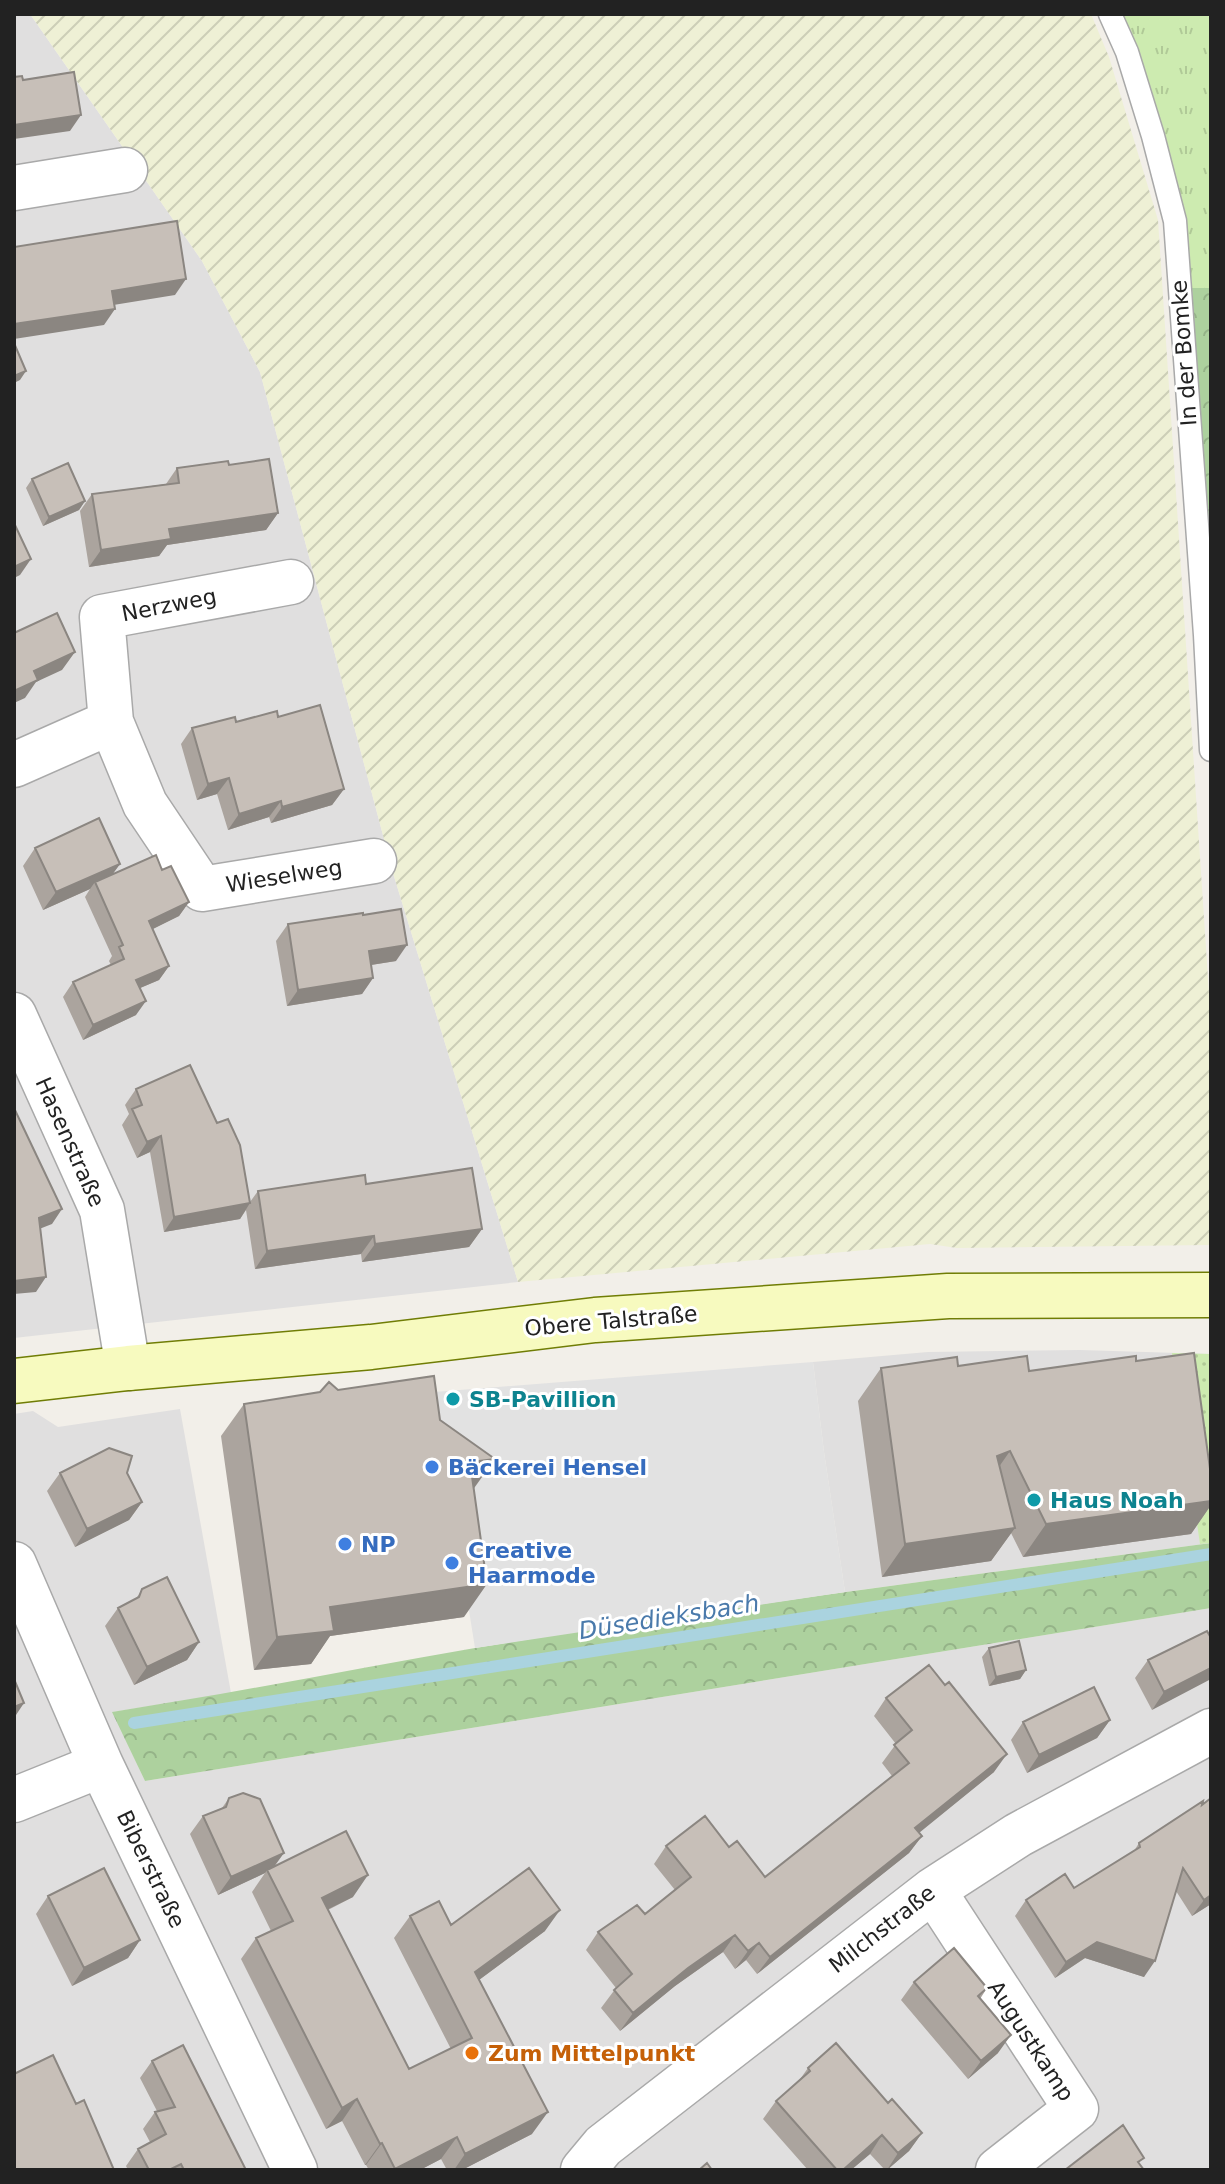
<svg xmlns="http://www.w3.org/2000/svg" width="1225" height="2184" viewBox="0 0 1225 2184" font-family="'DejaVu Sans',sans-serif">
<style>
.residential{fill:#e0dfdf}
.farmland{fill:url(#farmland-furrows)}
.grass{fill:url(#grass-tufts)}
.forest{fill:url(#forest-crowns)}
.garden{fill:url(#garden-dots)}
.parking{fill:#e2e2e2}
.lines{fill:none;stroke-linecap:round;stroke-linejoin:round}
.stream{stroke:#aad3df;stroke-width:12}
.lane-casing{stroke:#a9a9a9;stroke-width:25}
.street-casing{stroke:#a9a9a9;stroke-width:47}
.secondary-casing{stroke:#707d05;stroke-width:47}
.lane{stroke:#fff;stroke-width:22}
.street{stroke:#fff;stroke-width:44}
.secondary{stroke:#f7fabf;stroke-width:44}
.wall{fill:#aba49e}
.shaded-wall{fill:#8b8681}
.building{fill:#c7bfb8;stroke:#8b8681;stroke-width:2}
.culture-dot{fill:#0f9aa8;stroke:#fff;stroke-width:3}
.shop-dot{fill:#3f7fe0;stroke:#fff;stroke-width:3}
.food-dot{fill:#e8710a;stroke:#fff;stroke-width:3}
.labels{text-anchor:middle;dominant-baseline:central;stroke-width:6;stroke-linejoin:round;paint-order:stroke}
.street-label{font-size:22px;fill:#222;stroke:#fff}
.culture-label{font-size:22px;font-weight:bold;fill:#0d838f;stroke:#fff;text-anchor:start}
.shop-label{font-size:22px;font-weight:bold;fill:#366cbe;stroke:#fff;text-anchor:start}
.food-label{font-size:22px;font-weight:bold;fill:#c56008;stroke:#fff;text-anchor:start}
.water-label{font-size:24px;font-style:italic;fill:#4a7aab;stroke:#fff}
</style>
<defs>
<pattern id="farmland-furrows" width="10" height="10" patternUnits="userSpaceOnUse" patternTransform="scale(2)"><rect width="10" height="10" fill="#eef0d5"/><path d="M-1 1l2-2M0 10L10 0M9 11l2-2" fill="none" stroke="#ccceb7"/></pattern>
<pattern id="grass-tufts" width="24" height="20" patternUnits="userSpaceOnUse" patternTransform="scale(2)"><rect width="24" height="20" fill="#cdebb0"/><path d="M3 7l-1-3M5 7V3M7 7l1-3M15 17l-1-3M17 17v-4M19 17l1-3" fill="none" stroke="#b0c997"/></pattern>
<pattern id="forest-crowns" width="20" height="18" patternUnits="userSpaceOnUse" patternTransform="scale(2)"><rect width="20" height="18" fill="#add19e"/><path d="M2 6a3 3 0 1 1 6 0M12 15a3 3 0 1 1 6 0" fill="none" stroke="#95b388"/></pattern>
<pattern id="garden-dots" width="8" height="8" patternUnits="userSpaceOnUse" patternTransform="scale(2)"><rect width="8" height="8" fill="#cdebb0"/><path d="M2 2h.1M6 6h.1" fill="none" stroke="#b0c997" stroke-width="1.8" stroke-linecap="round"/></pattern>
</defs>
<rect width="100%" height="100%" fill="#f2efe9"/>
<path class="residential" d="M14 14H30L202 261 260 372 393 873 518 1282 14 1338Z
M1080 1350 1211 1354V1543L845 1592 824 1452 813 1362 928 1352Z
M180 1409 231 1693 113 1712 145 1781 1211 1608V2170H14V1414L33 1411 58 1427Z"/>
<path class="farmland" d="M30 14H1091L1109 57 1158 220 1211 1024V1245L957 1248 930 1244 518 1282 393 873 260 372 202 261Z"/>
<path class="grass" d="M1120 14H1211V288H1192L1185 219Z"/>
<path class="forest" d="M1192 288H1211V596Z
M1211 1543V1608L145 1781 112 1712C234 1693 354 1669 475 1648 720 1607 966 1576 1211 1543Z"/>
<path class="garden" d="M1172 1353 1211 1354V1543L1200 1544Z"/>
<path class="parking" d="M813 1362 824 1452 845 1592 475 1648 434 1392Z"/>
<g class="lines">
<path class="stream" d="M134 1723 1211 1554"/>
<g class="lane-casing">
<path id="lane" d="M1110 14 1127 52 1153 136 1175 221 1205 635 1211 750"/>
</g>
<g class="street-casing">
<path id="street" d="M14 188 125 170
M291 582 102 617 111 722 145 804 202 889 374 861
M14 765 111 722
M14 1015 102 1210 128 1368
M14 1564 101 1765 295 2170
M14 1800 101 1765
M933 1890 1076 2109 998 2170
M583 2170 603 2146 933 1890 1018 1835 1211 1731"/>
</g>
<g class="secondary-casing">
<path id="secondary" d="M14 1381 128 1368 371 1347 595 1320 948 1296 1211 1295"/>
</g>
<use href="#lane" class="lane"/>
<use href="#street" class="street"/>
<use href="#secondary" class="secondary"/>
</g>
<path class="wall" d="M229 465 278 513 266 530 167 545 159 556 89 567 80 511 92 494 166 484 177 468Z
M32 479 85 501 79 510 43 526 26 488Z
M278 717 344 789 332 805 271 823 269 817 228 830 217 794 197 800 181 744 192 728Z
M35 848 120 864 112 874 162 870 189 902 179 916 152 929 169 966 159 980 140 988 136 1015 83 1040 63 997 73 982 111 965 109 961 112 956 85 897 90 889 43 910 23 866Z
M363 915 396 961 371 965 373 978 362 994 287 1006 276 941 288 924Z
M136 1089 250 1202 258 1191 366 1184 482 1229 469 1247 362 1262 361 1254 255 1269 246 1210 240 1219 164 1232 150 1152 137 1158 122 1125 129 1114 125 1105Z
M1136 1361 1211 1476V1505L1191 1534 1023 1557 1011 1533 991 1561 882 1577 858 1401 881 1368 958 1366 1029 1371Z
M338 1390 440 1420 473 1489 464 1617 330 1636 311 1664 254 1670 221 1436 244 1404Z
M60 1473H127L142 1502 129 1520 75 1547 47 1491Z
M142 1589 199 1642 187 1660 134 1685 105 1626 118 1608 136 1599Z
M1211 1638 1152 1710 1135 1678 1148 1660Z
M989 1648 1026 1670 1020 1679 989 1686 982 1657Z
M886 1698 994 1772 919 1832 922 1836 909 1853 757 1974 746 1960 735 1969 723 1952 675 1986 620 2031 601 2008 616 1988 586 1950 598 1932 645 1914 675 1890 654 1864 666 1846 729 1847 765 1877 892 1776 882 1763 896 1744 874 1716Z
M1110 1720 1097 1738 1027 1773 1011 1740 1023 1722Z
M229 1798 274 1867 353 1897 328 1910 409 2069 451 2049 394 1938 410 1916 451 1925 545 1931 479 1980 532 2134 462 2170H447L441 2159 420 2170H369L366 2165H365L342 2121 326 2129 241 1959 256 1938 271 1931 252 1892 265 1873 218 1895 190 1834 203 1816 222 1808Z
M1202 1805 1211 1904 1192 1916 1176 1891 1144 1977 1085 1958 1055 1978 1015 1916 1026 1900 1074 1888 1134 1851 1139 1843Z
M48 1896 140 1940 128 1958 72 1986 36 1914Z
M914 1982 987 1988 980 1999 998 2053 968 2079 901 2000Z
M152 2061 246 2170H128L126 2166 138 2149 150 2142 143 2129 155 2112 157 2111 140 2078Z
M808 2068 888 2103 922 2133 909 2151 887 2170H885L870 2154 851 2170H808L763 2119 776 2101 798 2082Z"/>
<path class="shaded-wall" d="M81 115 70 131 14 139V125Z
M186 279 175 295 101 307 112 291Z
M115 309 104 325 14 339V324Z
M26 371 20 380 14 383V376Z
M85 501 79 510 43 526 49 517Z
M278 513 266 530 167 545 159 556 89 567 101 550 169 529Z
M31 559 20 575 14 578V567Z
M75 652 62 670 36 682 25 698 14 703V691L34 671Z
M229 778 217 794 197 800 208 784Z
M344 789 332 805 271 823 282 807Z
M281 801 269 817 228 830 239 814Z
M120 864 107 882H95L90 889 43 910 56 892Z
M189 902 179 916 139 936 149 921Z
M407 945 396 961 358 967 369 951Z
M169 966 159 980 126 994 136 980Z
M373 978 362 994 287 1006 298 990Z
M146 1001 136 1015 83 1040 93 1025Z
M161 1136 150 1152 137 1158 147 1142Z
M250 1203 240 1219 164 1232 174 1217Z
M62 1209 52 1224 29 1233 39 1218Z
M482 1229 469 1247 362 1262 375 1244Z
M374 1236 361 1254 255 1269 267 1251Z
M46 1277 36 1292 14 1294V1281Z
M1010 1451 987 1484 997 1456Z
M495 1459 472 1491 470 1462Z
M1211 1501V1505L1191 1534 1023 1557 1046 1524Z
M142 1502 129 1520 75 1547 87 1529Z
M1015 1528 991 1561 882 1577 905 1544Z
M487 1584 464 1617 330 1636 311 1664 254 1670 277 1637 330 1607Z
M199 1642 187 1660 134 1685 147 1667Z
M1211 1668V1679L1152 1710 1164 1692Z
M1026 1670 1020 1679 989 1686 996 1677Z
M24 1703 14 1718V1707Z
M1110 1720 1097 1738 1027 1773 1039 1755Z
M1007 1754 994 1772 903 1846 915 1828Z
M922 1836 909 1853 757 1974 770 1957Z
M284 1853 271 1871 267 1870 265 1873 218 1895 231 1877Z
M368 1875 353 1897 306 1920 322 1898Z
M1211 1895V1904L1192 1916 1204 1900Z
M560 1910 545 1931 460 1994 475 1972Z
M735 1935 723 1952 675 1986 620 2031 633 2013 688 1968Z
M140 1940 128 1958 72 1986 84 1968Z
M1097 1942 1155 1961 1144 1977 1085 1958 1055 1978 1066 1962Z
M759 1943 746 1960 735 1969 748 1951Z
M1011 2035 998 2053 968 2079 981 2061Z
M357 2099 342 2121 326 2129 342 2108Z
M548 2112 532 2134 462 2170H454L465 2154Z
M922 2133 909 2151 887 2170 898 2153Z
M882 2135 870 2154 851 2170H843Z
M457 2137 441 2159 420 2170H394Z
M382 2143 366 2165H365L380 2144Z"/>
<path class="building" d="M74 72 81 115 14 125V77L22 76 23 80Z
M177 221 186 279 112 291 115 309 14 324V247Z
M14 343 26 371 14 376Z
M269 459 278 513 169 529 171 539 101 550 92 494 179 483 177 468 228 461 229 465Z
M68 463 85 501 49 517 32 479Z
M14 523 31 559 14 567Z
M57 613 75 652 34 671 38 680 14 691V633Z
M320 705 344 789 282 807 281 801 239 814 229 778 208 784 192 728 235 717 236 722 277 711 278 717Z
M99 818 120 864 56 892 35 848Z
M156 855 162 870 171 866 189 902 149 921 169 966 136 980 146 1001 93 1025 73 982 124 959 119 947 123 945 95 882Z
M401 909 407 945 369 951 373 978 298 990 288 924 363 913V915Z
M190 1065 217 1123 228 1119 240 1145 250 1203 174 1217 161 1136 147 1142 132 1109 142 1105 136 1089Z
M14 1108 62 1209 39 1218 46 1277 14 1281Z
M472 1168 482 1229 375 1244 374 1236 267 1251 258 1191 365 1175 366 1184Z
M1194 1353 1211 1476V1501L1046 1524 1010 1451 997 1456 1015 1528 905 1544 881 1368 957 1357 958 1366 1027 1356 1029 1371 1136 1356V1361Z
M434 1376 440 1420 495 1459 470 1462 487 1584 330 1607 334 1631 277 1637 244 1404 320 1392 329 1382 338 1390Z
M109 1448 132 1456 127 1473 142 1502 87 1529 60 1473Z
M167 1577 199 1642 147 1667 118 1608 139 1597 142 1589Z
M1207 1631 1211 1638V1668L1164 1692 1148 1660Z
M1019 1641 1026 1670 996 1677 989 1648Z
M929 1665 945 1685 949 1682 1007 1754 915 1828 922 1836 770 1957 759 1943 748 1951 735 1935 688 1968 633 2013 614 1990 632 1974 598 1932 637 1905 645 1914 691 1877 666 1846 705 1816 729 1847 737 1841 765 1877 909 1763 894 1745 912 1730 886 1698Z
M14 1679 24 1703 14 1707Z
M1094 1687 1110 1720 1039 1755 1023 1722Z
M243 1793 260 1799 284 1853 231 1877 203 1816 226 1807 229 1798Z
M1211 1798V1895L1204 1900 1183 1868 1155 1961 1097 1942 1066 1962 1026 1900 1065 1874 1074 1888 1140 1847 1139 1843 1203 1801 1202 1805Z
M346 1831 368 1875 322 1898 409 2069 472 2038 410 1916 439 1901 451 1925 529 1868 560 1910 475 1972 548 2112 465 2154 457 2137 395 2169 382 2143 380 2144 357 2099 342 2108 256 1938 293 1921 267 1870Z
M104 1868 140 1940 84 1968 48 1896Z
M954 1948 987 1988 978 1996 1011 2035 981 2061 914 1982Z
M836 2043 888 2103 892 2099 922 2133 898 2153 882 2135 843 2170H837L776 2101 810 2071 808 2068Z
M183 2045 246 2170H184L181 2164 169 2170H149L138 2149 166 2134 155 2112 175 2107 152 2061Z
M53 2055 76 2104 84 2100 114 2170H14V2074Z
M1123 2125 1144 2158 1138 2162 1144 2170H1065Z
M707 2163 712 2170H699Z"/>
<g class="culture-dot">
<circle cx="453" cy="1399" r="8"/>
<circle cx="1034" cy="1500" r="8"/>
</g>
<g class="shop-dot">
<circle cx="432" cy="1467" r="8"/>
<circle cx="345" cy="1544" r="8"/>
<circle cx="452" cy="1563" r="8"/>
</g>
<circle class="food-dot" cx="472" cy="2053" r="8"/>
<g class="labels">
<g class="street-label">
<text transform="translate(1184 353) rotate(-94)">In der Bomke</text>
<text transform="translate(169 605) rotate(-11)">Nerzweg</text>
<text transform="translate(284 876) rotate(-9)">Wieselweg</text>
<text transform="translate(70 1142) rotate(66)">Hasenstraße</text>
<text transform="translate(611 1321) rotate(-5)">Obere Talstraße</text>
<text transform="translate(151 1869) rotate(64)">Biberstraße</text>
<text transform="translate(882 1929) rotate(-38)">Milchstraße</text>
<text transform="translate(1031 2041) rotate(57)">Augustkamp</text>
</g>
<g class="culture-label">
<text x="469" y="1399">SB-Pavillion</text>
<text x="1050" y="1500">Haus Noah</text>
</g>
<g class="shop-label">
<text x="448" y="1467">Bäckerei Hensel</text>
<text x="361" y="1544">NP</text>
<text x="468" y="1550">Creative<tspan x="468" dy="25">Haarmode</tspan></text>
</g>
<g class="food-label">
<text x="488" y="2053">Zum Mittelpunkt</text>
</g>
<g class="water-label">
<text transform="translate(669 1617) rotate(-9)">Düsedieksbach</text>
</g>
</g>
<rect width="1225" height="2184" fill="none" stroke="#222222" stroke-width="32"/>
</svg>
